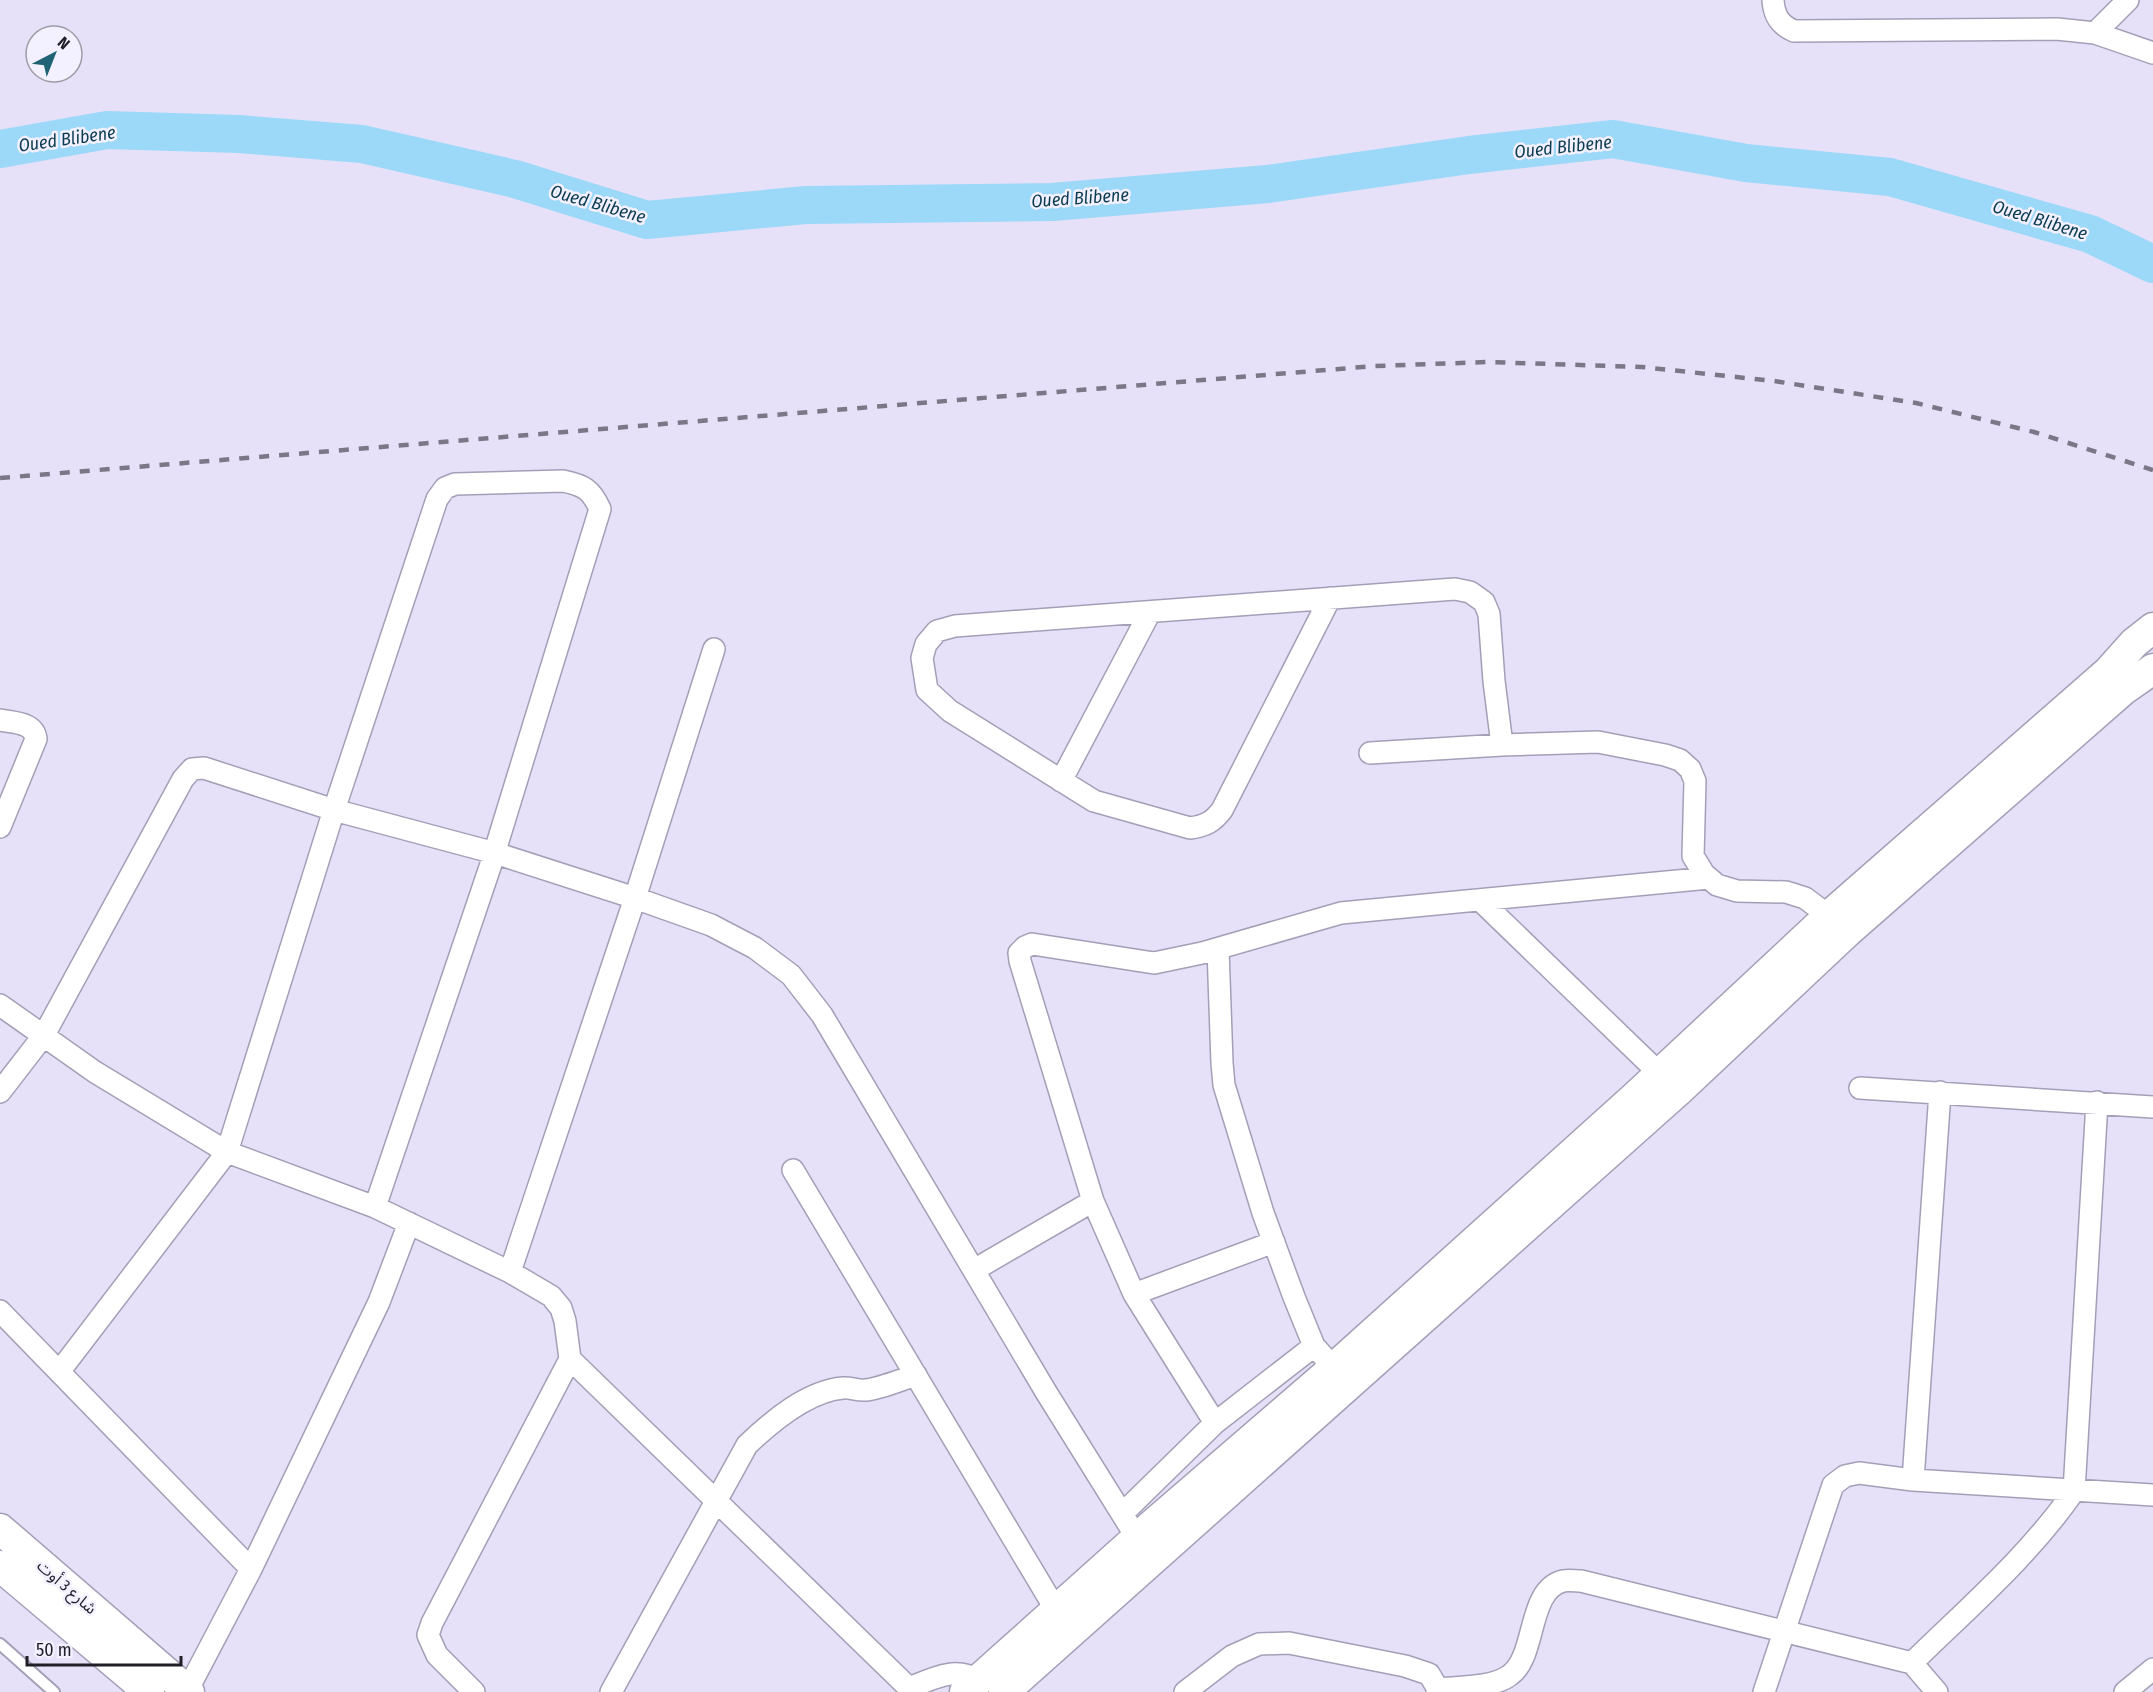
<svg xmlns="http://www.w3.org/2000/svg" width="2153" height="1692" viewBox="0 0 2153 1692" font-family="'Fira Sans Condensed','Noto Sans Arabic',sans-serif">
<style>
.lines{fill:none;stroke-linecap:round;stroke-linejoin:round}
.river{stroke:#9cd8f8;stroke-width:38}
.lane-casing{stroke:#a49fb6;stroke-width:14}
.street-casing{stroke:#a49fb6;stroke-width:24}
.secondary-casing{stroke:#a49fb6;stroke-width:33}
.lane{stroke:#fff;stroke-width:10}
.street{stroke:#fff;stroke-width:21}
.secondary{stroke:#fff;stroke-width:30}
.rail{stroke:#7b7787;stroke-width:4.5;stroke-dasharray:10 10;stroke-linecap:butt}
.labels{text-anchor:middle;dominant-baseline:central;stroke-width:5;stroke-linejoin:round;paint-order:stroke}
.street-label{font-size:16px;fill:#201e26;stroke:#f3f0ff}
.water-label{font-size:18px;font-style:italic;fill:#0a3c51;stroke:#f3f0ff}
</style>
<rect width="100%" height="100%" fill="#e6e1f9"/>
<g class="lines">
<path class="river" d="M0 149 107 130 239 134 362 144 515 179 647 220 806 205 1052 202 1268 184 1469 155 1613 139 1746 163 1890 177 2090 234 2153 264"/>
<g class="lane-casing">
<path id="lane" d="M0 1644 54 1692"/>
</g>
<g class="street-casing">
<path id="street" d="M1773 0C1774 16 1780 25 1794 31L2057 29 2095 33 2153 53
M2095 33 2128 0
M1330 598 1222 810C1213 822 1205 826 1190 828L1094 801 950 711 927 690 922 658 926 644 937 631 955 626 1455 589 1470 592 1484 602 1489 614 1494 681 1502 745
M0 720C14 723 34 722 36 739L0 827
M1370 753 1502 745 1598 742 1665 755 1680 760 1690 769 1695 781 1693 856 1704 874 1717 885 1737 891 1786 892 1805 898 1829 916
M1061 781 1150 612
M1480 900 1659 1073
M1218 949 1222 1063 1224 1085 1263 1213 1294 1297 1314 1346 1334 1368
M0 1005 95 1072 227 1152 375 1207 510 1272 551 1296 561 1308 565 1321 570 1359 909 1688C932 1679 955 1666 977 1680
M1860 1088 2153 1107
M0 1092 44 1035 183 779 192 769 204 768 334 810 495 853 635 898 711 925 755 948 791 975 822 1015 1046 1392 1137 1538
M1940 1092 1913 1480 2153 1495
M793 1170 1056 1610
M974 1270 1093 1201
M510 1272 635 898 714 649
M1134 1294 1274 1242
M0 1311 251 1569 187 1691
M59 1372 227 1152 334 810 437 499 445 488 455 484 563 481C583 485 591 489 600 509L490 867 375 1207
M1215 1423 1134 1294 1093 1201 1020 961 1019 953 1025 947 1032 944 1154 963 1202 953 1341 913 1709 878
M1122 1514 1215 1423 1314 1346
M251 1569 379 1302 409 1223
M1438 1689C1458 1687 1494 1688 1510 1675 1537 1656 1527 1590 1563 1581 1568 1580 1576 1581 1581 1581L1912 1663
M474 1692 437 1655 428 1635 432 1623 570 1359
M611 1692 747 1445C771 1422 807 1391 843 1388 850 1387 858 1391 866 1390 882 1388 900 1380 916 1375
M1185 1692 1232 1656 1259 1644 1289 1643 1405 1666 1429 1674 1438 1689 1437 1692
M1764 1692 1833 1485 1845 1476 1859 1473 1913 1480
M1937 1692 1912 1663C1968 1608 2029 1556 2074 1491L2097 1102
M2125 1692 2153 1669"/>
</g>
<g class="secondary-casing">
<path id="secondary" d="M0 1529 189 1692
M0 1566 149 1692
M965 1692 1137 1538 1334 1368 1635 1097 1829 916 2108 672 2134 643 2153 628
M1004 1692 1679 1090 1847 932 2123 690 2153 669"/>
</g>
<use href="#lane" class="lane"/>
<use href="#street" class="street"/>
<use href="#secondary" class="secondary"/>
<path class="rail" d="M0 478 1375 366 1488 362 1642 367 1774 381 1916 403 2034 432 2153 470"/>
</g>
<g class="labels">
<g class="street-label">
<text transform="translate(67 1587) rotate(41)">شارع 3 أوت</text>
</g>
<g class="water-label">
<text transform="translate(67 139) rotate(-8)">Oued Blibene</text>
<text transform="translate(1563 147) rotate(-6)">Oued Blibene</text>
<text transform="translate(1080 198) rotate(-4)">Oued Blibene</text>
<text transform="translate(598 204) rotate(16)">Oued Blibene</text>
<text transform="translate(2040 220) rotate(17)">Oued Blibene</text>
</g>
</g>
<g transform="translate(54 54) rotate(42)"><circle r="28" fill="#f3f0ff" stroke="#9f9ca8" stroke-width="1.5"/>
<path d="M0-4.5L10 22L0 15L-10 22Z" fill="#1f6375"/>
<text y="-9" font-size="16" font-weight="bold" text-anchor="middle" fill="#201e26">N</text>
</g>
<path d="M27 1656v9h154v-9" fill="none" stroke="#201e26" stroke-width="3"/>
<text x="36" y="1656" font-size="18" fill="#201e26" stroke="#f3f0ff" stroke-width="4.5" paint-order="stroke">50 m</text>
</svg>
